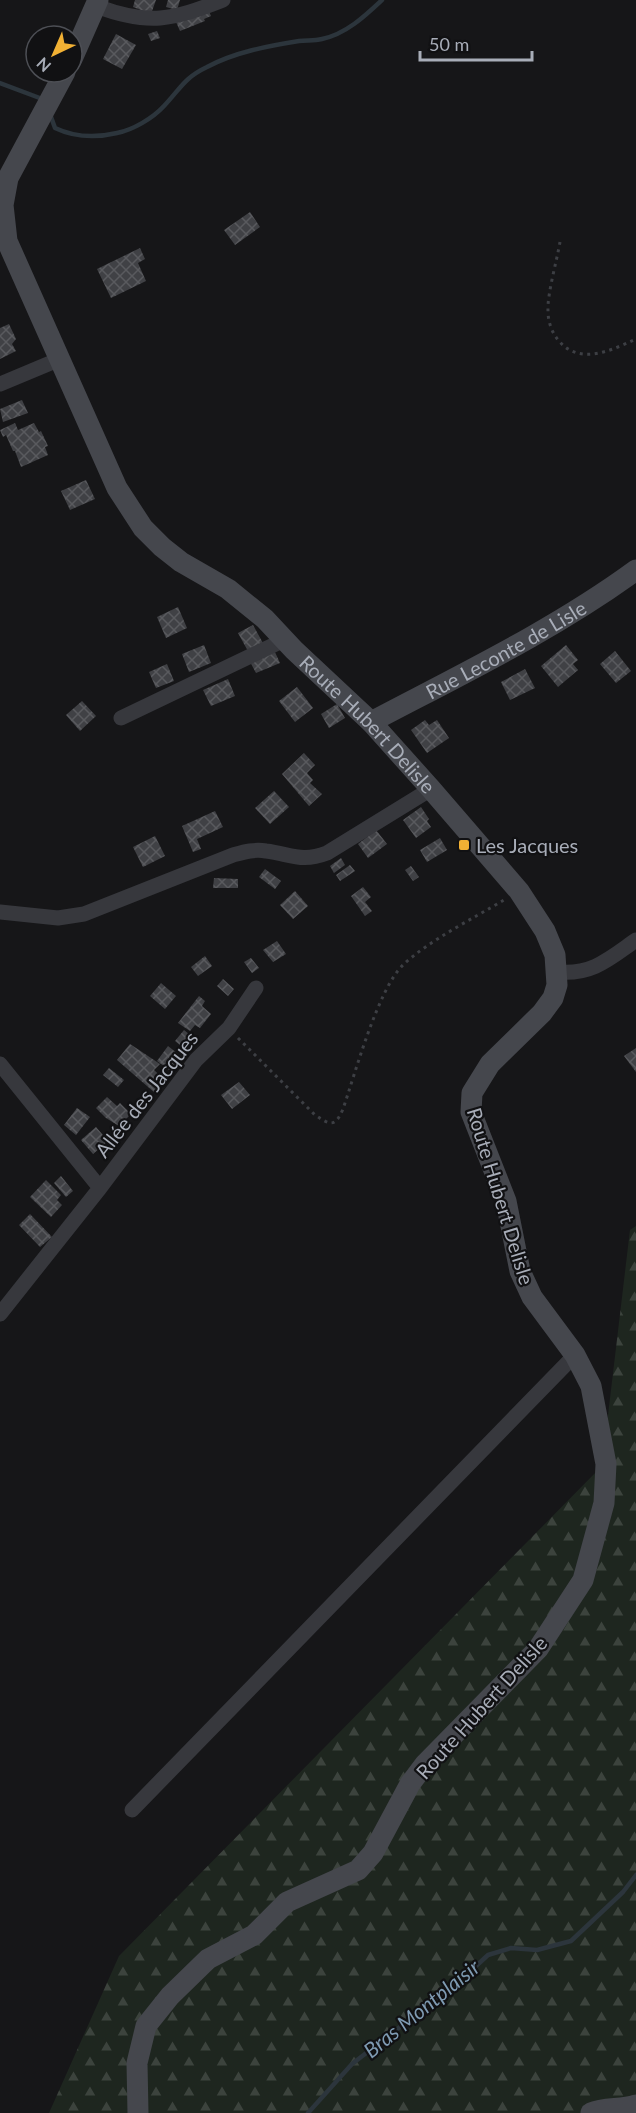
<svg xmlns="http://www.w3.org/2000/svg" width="636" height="2113" viewBox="0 0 636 2113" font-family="Lato,sans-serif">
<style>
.forest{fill:url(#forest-firs)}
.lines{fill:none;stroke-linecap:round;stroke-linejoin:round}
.stream{stroke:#2c353c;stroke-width:4.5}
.building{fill:url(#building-cross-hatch)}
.path{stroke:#3d3f44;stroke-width:3;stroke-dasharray:3 4.5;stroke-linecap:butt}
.street{stroke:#37383d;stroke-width:15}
.secondary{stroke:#45474d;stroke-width:21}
.poi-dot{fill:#f2b134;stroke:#111113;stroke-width:2}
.labels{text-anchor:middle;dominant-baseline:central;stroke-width:4.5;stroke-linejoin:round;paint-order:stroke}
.street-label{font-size:20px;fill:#a8adb8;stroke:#111113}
.poi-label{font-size:20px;fill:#a8adb8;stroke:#111113;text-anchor:start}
.water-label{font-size:21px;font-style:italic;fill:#7f9bb3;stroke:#111113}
</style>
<defs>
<pattern id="forest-firs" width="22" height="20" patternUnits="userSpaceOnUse" patternTransform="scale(1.5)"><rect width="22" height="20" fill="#1e261f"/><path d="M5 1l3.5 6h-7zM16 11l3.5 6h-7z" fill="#3c433d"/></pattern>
<pattern id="building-cross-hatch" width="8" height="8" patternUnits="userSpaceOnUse" patternTransform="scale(1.5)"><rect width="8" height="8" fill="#404145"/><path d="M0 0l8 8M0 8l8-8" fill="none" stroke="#595a5e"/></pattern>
</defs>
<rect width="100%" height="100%" fill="#161618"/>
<path class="forest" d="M636 1226V2113H49L119 1956 602 1466 630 1230Z"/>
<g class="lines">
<path class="stream" d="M0 83 45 100
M50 114 55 128C74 137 96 138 117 133 133 130 153 118 164 106 181 88 184 78 207 67 235 52 268 46 299 41 307 40 314 41 322 39 346 34 365 16 382 0
M308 2113 352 2064 462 1979 488 1955 511 1948 537 1950 571 1941 623 1892 636 1875"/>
</g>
<path class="building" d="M135 0H156L151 14 133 7Z
M168 0H180L177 10 166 7Z
M208 9 211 16 204 19 205 21 180 31 176 22Z
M157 31 160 38 151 41 148 34Z
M116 34 136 45 122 69 103 59Z
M250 212 260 227 235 245 224 230Z
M140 248 145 259 138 263 146 281 111 298 97 269Z
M9 324 16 339 12 344 16 351 0 359V328Z
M22 400 28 413 3 422 0 409Z
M15 423 18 430 34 423 39 432 41 431 48 446 45 447 48 455 21 467 15 451H13L6 435 3 437 0 430Z
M86 480 95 499 70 510 61 491Z
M178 607 187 628 166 638 157 617Z
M253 625 264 645 249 653 238 633Z
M204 645 211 663 189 672 182 654Z
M566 645 578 660 573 664 578 670 558 687 541 666Z
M274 650 280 663 256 673 249 660Z
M615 651 631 671 616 683 600 664Z
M167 664 174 681 156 688 149 672Z
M525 669 535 688 510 700 501 682Z
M228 679 235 696 211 706 203 690Z
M297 687 313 708 295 722 279 701Z
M82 701 96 716 80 731 66 715Z
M337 704 345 718 329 728 321 714Z
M425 720 429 725 437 720 449 738 427 753 411 730Z
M304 753 315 765 307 773 313 780 310 783 322 794 309 806 282 774Z
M274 791 289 807 270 824 255 808Z
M421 807 429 819 427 821 431 827 416 838 403 820Z
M215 811 223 827 197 839 201 849 193 852 182 826Z
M376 830 387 844 368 858 358 844Z
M155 836 165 856 143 867 133 847Z
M440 838 447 850 427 862 420 850Z
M341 858 345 865 334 873 330 866Z
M350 865 355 871 340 881 336 875Z
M411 866 419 877 413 881 405 870Z
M265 869 281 881 275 889 259 877Z
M214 878 238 879V888H213Z
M363 887 371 897 365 902 372 911 365 916 351 896Z
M295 891 308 906 293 919 280 905Z
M277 941 286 954 273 962 263 950Z
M205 956 212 966 198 976 191 967Z
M251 958 259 968 252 973 244 962Z
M223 979 234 989 228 996 217 986Z
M161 983 176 996 165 1009 150 996Z
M199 996 205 1001 202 1006 211 1014 200 1028 195 1025 190 1031 178 1023Z
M184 1030 195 1039 186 1050 175 1041Z
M130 1044 160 1064 154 1070 166 1081 155 1093 117 1060Z
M168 1046 183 1058 172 1072 157 1061Z
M636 1048V1072L624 1056Z
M109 1068 124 1080 118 1087 103 1075Z
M239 1082 250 1095 232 1109 221 1095Z
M107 1097 117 1106 120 1103 131 1114 119 1126 106 1118 96 1108Z
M77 1108 90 1117 76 1135 64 1125Z
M96 1127 108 1141 93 1154 81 1140Z
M61 1176 73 1191 66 1197 54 1183Z
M46 1180 61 1195 57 1200 62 1205 51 1217 30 1197Z
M30 1214 52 1237 40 1247 19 1225Z"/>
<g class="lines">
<path class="path" d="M560 242C557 260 547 295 548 311 548 322 552 333 559 341 580 366 612 350 636 339
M238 1038 315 1115C330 1125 335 1128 343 1109 355 1074 378 989 403 965 428 941 474 918 504 900"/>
<path class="street" d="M96 6C149 26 172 20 223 0
M0 384 60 359
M121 718 284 640
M0 912 58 918 84 914 233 855C244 852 254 849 266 851 291 854 301 863 327 853L431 789
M558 972C592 975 609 959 636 940
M0 1064 100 1188
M0 1314 100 1188 196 1060 229 1028 256 988
M132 1810 575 1355"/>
<g class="secondary">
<path d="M72 59 98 0"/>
<path id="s1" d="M65 72 8 178 3 205 7 241 117 488 143 528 162 547 181 562 228 589 265 619 294 650 371 722 431 789 519 891 545 931 555 955 557 985 553 998 542 1013 490 1064 472 1093 471 1112 506 1201 520 1271 532 1297 575 1355 591 1386 606 1464 604 1503 583 1580 538 1649 425 1764 410 1784 373 1853 358 1870 287 1902 254 1935 208 1959 170 1996 146 2026 137 2063 138 2113"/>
<path id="s2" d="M371 722C460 675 554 630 636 570"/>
<path d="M591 2113C605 2107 621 2110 636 2105"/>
</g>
</g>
<rect class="poi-dot" x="458" y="839" width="12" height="12" rx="3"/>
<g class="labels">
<g class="street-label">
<text stroke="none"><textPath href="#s2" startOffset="153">Rue Leconte de Lisle</textPath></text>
<text stroke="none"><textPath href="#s1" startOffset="802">Route Hubert Delisle</textPath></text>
<text transform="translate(146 1094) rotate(-52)">Allée des Jacques</text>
<text transform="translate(501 1196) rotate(73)">Route Hubert Delisle</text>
<text transform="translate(481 1707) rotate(-48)">Route Hubert Delisle</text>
</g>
<g class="poi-label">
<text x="476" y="845">Les Jacques</text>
</g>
<g class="water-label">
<text transform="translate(421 2008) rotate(-39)">Bras Montplaisir</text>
</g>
</g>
<g transform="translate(54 54) rotate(224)"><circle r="28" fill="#111113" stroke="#4d4f55" stroke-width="1.5"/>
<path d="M0-4.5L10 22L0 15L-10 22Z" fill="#f2b134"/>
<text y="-9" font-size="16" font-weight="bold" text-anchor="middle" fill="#a8adb8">N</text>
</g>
<path d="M420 51v9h112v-9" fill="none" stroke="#a8adb8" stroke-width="3"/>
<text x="429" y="51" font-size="18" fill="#a8adb8" stroke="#111113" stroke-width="4.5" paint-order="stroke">50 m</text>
</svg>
